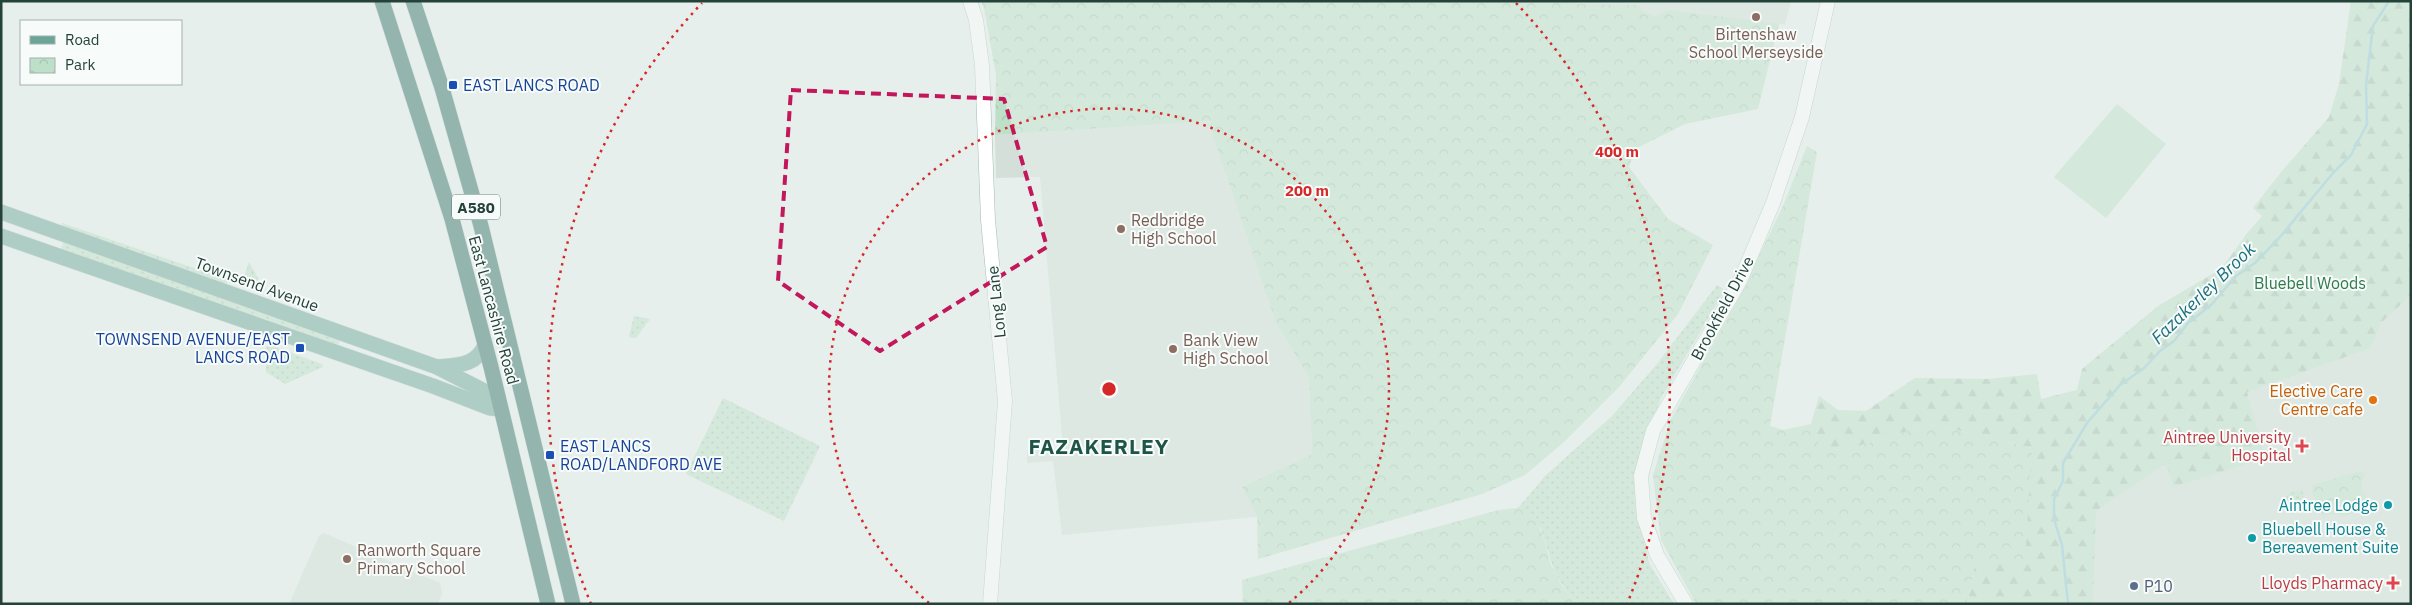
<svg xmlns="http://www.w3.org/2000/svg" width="2412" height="605" viewBox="0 0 2412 605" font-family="'IBM Plex Sans',sans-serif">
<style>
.built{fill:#d4dfda}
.grass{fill:url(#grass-dots)}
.forest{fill:url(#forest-firs)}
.park{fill:url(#park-crowns)}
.pitch{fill:#bfe0c8}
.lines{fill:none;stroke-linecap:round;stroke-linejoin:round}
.stream{stroke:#8ec9d4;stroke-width:2.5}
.secondary-casing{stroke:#a4bbb3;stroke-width:15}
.primary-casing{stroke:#c2cac8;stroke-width:16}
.highway-casing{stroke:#c2cac8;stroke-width:16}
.secondary{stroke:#fff;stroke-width:14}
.primary{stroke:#6aa596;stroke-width:15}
.highway{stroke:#2f6f62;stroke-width:15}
.marked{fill:none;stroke:#c2185b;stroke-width:4;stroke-dasharray:10 6;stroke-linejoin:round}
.ring{fill:none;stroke:#d62828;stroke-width:2.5;stroke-dasharray:2.5 5}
.education-dot{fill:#8d6e63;stroke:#f7fbf9;stroke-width:2}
.transit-dot{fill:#1a4fb4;stroke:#f7fbf9;stroke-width:2}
.food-dot{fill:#e8710a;stroke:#f7fbf9;stroke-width:2}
.health-dot{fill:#e0444e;stroke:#f7fbf9;stroke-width:2}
.culture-dot{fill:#0f9aa8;stroke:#f7fbf9;stroke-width:2}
.service-dot{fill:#5c6f8a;stroke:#f7fbf9;stroke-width:2}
.labels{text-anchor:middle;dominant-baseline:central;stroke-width:4;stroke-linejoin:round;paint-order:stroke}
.shield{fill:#f7fbf9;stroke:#637a73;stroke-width:1}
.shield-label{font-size:15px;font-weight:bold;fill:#24423a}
.education-label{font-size:16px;fill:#785e54;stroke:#f7fbf9;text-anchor:start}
.transit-label{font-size:16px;fill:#164399;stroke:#f7fbf9;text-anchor:start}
.park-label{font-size:16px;fill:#2d7a4b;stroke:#f7fbf9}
.street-label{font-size:16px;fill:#24423a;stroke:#f7fbf9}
.food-label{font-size:16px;fill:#c56008;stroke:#f7fbf9;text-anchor:end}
.health-label{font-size:16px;fill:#be3a42;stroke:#f7fbf9;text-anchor:end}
.culture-label{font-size:16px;fill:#0d838f;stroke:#f7fbf9;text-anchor:end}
.service-label{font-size:16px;fill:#4e5e75;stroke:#f7fbf9;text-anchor:start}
.water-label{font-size:18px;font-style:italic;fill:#1c6f80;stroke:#f7fbf9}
.district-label{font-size:21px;font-weight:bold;letter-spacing:1px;fill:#1f5548;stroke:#f7fbf9}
.centre{fill:#d62828;stroke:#f7fbf9;stroke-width:2.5}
.ring-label{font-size:15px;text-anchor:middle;font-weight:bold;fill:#d62828;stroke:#f7fbf9;stroke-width:4;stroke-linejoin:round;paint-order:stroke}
</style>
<defs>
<pattern id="grass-dots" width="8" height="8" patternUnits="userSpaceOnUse" patternTransform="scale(1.25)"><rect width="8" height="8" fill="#bfe0c8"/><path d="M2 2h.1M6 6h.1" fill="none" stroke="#a4c1ad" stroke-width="1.8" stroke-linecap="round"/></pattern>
<pattern id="forest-firs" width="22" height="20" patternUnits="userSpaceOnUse" patternTransform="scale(1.25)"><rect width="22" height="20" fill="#bfe0c8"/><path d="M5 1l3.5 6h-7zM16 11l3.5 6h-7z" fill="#a4c1ad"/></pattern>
<pattern id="park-crowns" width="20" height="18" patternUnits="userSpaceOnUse" patternTransform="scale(1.25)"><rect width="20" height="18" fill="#bfe0c8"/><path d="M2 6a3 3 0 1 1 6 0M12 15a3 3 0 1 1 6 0" fill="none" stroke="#a4c1ad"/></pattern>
</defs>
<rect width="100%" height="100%" fill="#e6efeb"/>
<path class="built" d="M1573 1H1791L1785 25 1671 10 1654 16 1644 12 1573 4Z
M1212 121 1209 125 1275 320 1309 378 1312 454 1242 487 1257 517 1062 535 1053 461 1027 463V451L1063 448 1040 177 996 178 995 135Z
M2411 295V604H2093L2096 511 2220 428 2229 398 2371 348 2381 323Z
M324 533 440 583 442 593 438 604H289L319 536Z"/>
<path class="grass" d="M62 223 229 280 226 284 63 227Z
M64 241 341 338 337 348 60 251Z
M249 262 264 289 242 282Z
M1717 285 1725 290 1661 398 1643 448 1638 498 1649 563 1674 604H1575L1555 574 1541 529 1518 508 1545 476 1612 416 1657 364Z
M634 316 650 319 636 338H631L629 336Z
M269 345 322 364 323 367 285 384 266 372V348Z
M723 398 820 446 784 521 686 474Z
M2302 489 2306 504 2313 502 2314 507 2291 514 2288 507 2280 510 2278 506C2283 494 2291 493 2302 489Z"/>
<path class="forest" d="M2351 1H2411V295L2381 323 2371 348 2247 392 2265 458 2174 487 2166 464 2096 511 2093 604H1967L1975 564 2032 448 1931 424 1852 448 1822 451 1811 424 1819 396 1838 410 1866 411 1915 378 1988 379 2037 374 2041 399 2077 390 2082 369 2158 306 2221 269 2248 232 2262 216 2253 208 2282 171 2329 117 2339 84Z"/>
<path class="park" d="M981 1H1573L1574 4 1639 5 1644 12 1654 16 1671 10 1779 24 1758 109 1685 124 1635 149 1629 167 1668 219 1713 245 1678 314 1619 387 1565 441 1525 475 1482 494 1258 559 1257 517 1242 487 1312 454 1309 378 1275 320 1209 125 1212 121 995 135 996 75 984 8Z
M1807 146 1817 152 1770 426 1783 430 1811 424 1822 451 1852 448 1931 424 2032 448 2025 559 1975 564 1967 604H1696L1661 540 1653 475 1671 419 1736 303 1783 206Z
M2360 471 2365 473 2361 485 2368 501 2359 505 2361 511 2342 517 2340 514 2323 516 2311 490 2313 485Z
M1518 508C1549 525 1542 547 1555 574 1560 585 1569 594 1575 604H1243L1242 580 1499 510Z"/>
<path class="pitch" d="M2117 104 2166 144 2106 218 2054 177Z"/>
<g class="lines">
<path class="stream" d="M2068 604 2062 545 2054 519V499L2063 481V463L2087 423 2120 385 2144 368 2160 351 2174 341 2188 323 2211 305 2236 276 2255 263 2280 237 2333 173 2351 155 2367 124 2366 85 2373 26 2389 1"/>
<g class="secondary-casing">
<path id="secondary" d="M970 1 976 20 982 65 988 220 1005 401 990 604
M1686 604 1657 555 1644 518 1641 476 1653 431 1740 281 1773 203 1802 117 1828 1"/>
</g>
<g class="primary-casing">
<path id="primary" d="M1 212 437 367 498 398
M1 236 433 386 490 408 501 409
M437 367C458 365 476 366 485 345"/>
</g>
<g class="highway-casing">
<path id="highway" d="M382 1 452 219 491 367 548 604
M413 1 442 88 481 226 573 604"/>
</g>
<use href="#secondary" class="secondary"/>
<use href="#primary" class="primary"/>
<use href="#highway" class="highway"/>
</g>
<path d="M0 0H2412V605H0ZM791 90 1004 99 1047 247 880 351 778 281Z" fill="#e6efeb" fill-opacity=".55" fill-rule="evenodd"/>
<path class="marked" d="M791 90 1004 99 1047 247 880 351 778 281Z"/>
<g class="ring">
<path d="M929 603A280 280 0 1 1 1289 603"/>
<path d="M591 604A561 561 0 0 1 702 3M1516 3A561 561 0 0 1 1627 604"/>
</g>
<g class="education-dot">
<circle cx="1756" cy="17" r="5"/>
<circle cx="1121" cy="229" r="5"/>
<circle cx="1173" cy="349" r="5"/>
<circle cx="347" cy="559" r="5"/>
</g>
<g class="transit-dot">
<rect x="448" y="80" width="10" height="10" rx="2.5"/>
<rect x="295" y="343" width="10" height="10" rx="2.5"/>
<rect x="545" y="450" width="10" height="10" rx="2.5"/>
</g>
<circle class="food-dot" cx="2373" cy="400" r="5"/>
<g class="health-dot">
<path d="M2299.5 438.5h5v5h5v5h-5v5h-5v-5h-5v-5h5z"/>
<path d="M2390.5 575.5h5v5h5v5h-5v5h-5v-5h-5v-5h5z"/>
</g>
<g class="culture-dot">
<circle cx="2388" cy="505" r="5"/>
<circle cx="2252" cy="538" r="5"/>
</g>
<circle class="service-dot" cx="2134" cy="586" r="5"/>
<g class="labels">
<rect class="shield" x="452" y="194.5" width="48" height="25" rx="4"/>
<g class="shield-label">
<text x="476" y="207">A580</text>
</g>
<g class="education-label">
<text x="1756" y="34" text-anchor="middle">Birtenshaw<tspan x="1756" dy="18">School Merseyside</tspan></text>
<text x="1131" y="220">Redbridge<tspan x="1131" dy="18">High School</tspan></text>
<text x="1183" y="340">Bank View<tspan x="1183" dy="18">High School</tspan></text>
<text x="357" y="550">Ranworth Square<tspan x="357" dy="18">Primary School</tspan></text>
</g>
<g class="transit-label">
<text x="463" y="85">EAST LANCS ROAD</text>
<text x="290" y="339" text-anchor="end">TOWNSEND AVENUE/EAST<tspan x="290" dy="18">LANCS ROAD</tspan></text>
<text x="560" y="446">EAST LANCS<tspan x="560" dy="18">ROAD/LANDFORD AVE</tspan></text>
</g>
<g class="park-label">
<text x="2310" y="283">Bluebell Woods</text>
</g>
<g class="street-label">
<text transform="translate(257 284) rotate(20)">Townsend Avenue</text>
<text transform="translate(996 302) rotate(-96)">Long Lane</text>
<text transform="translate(1722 308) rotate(-62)">Brookfield Drive</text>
<text transform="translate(494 310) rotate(75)">East Lancashire Road</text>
</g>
<g class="food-label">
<text x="2363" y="391">Elective Care<tspan x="2363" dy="18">Centre cafe</tspan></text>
</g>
<g class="health-label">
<text x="2291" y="437">Aintree University<tspan x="2291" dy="18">Hospital</tspan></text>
<text x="2383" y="583">Lloyds Pharmacy</text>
</g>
<g class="culture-label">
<text x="2378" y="505">Aintree Lodge</text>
<text x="2262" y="529" text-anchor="start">Bluebell House &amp;<tspan x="2262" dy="18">Bereavement Suite</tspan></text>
</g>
<g class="service-label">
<text x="2144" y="586">P10</text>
</g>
<g class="water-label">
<text transform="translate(2203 293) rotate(-44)">Fazakerley Brook</text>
</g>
<g class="district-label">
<text x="1099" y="446">FAZAKERLEY</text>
</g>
</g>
<circle cx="1109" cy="389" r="8" class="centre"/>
<g class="ring-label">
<text x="1617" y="157">400 m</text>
<text x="1307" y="196">200 m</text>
</g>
<rect width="2412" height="605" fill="none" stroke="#24423a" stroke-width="5"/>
<rect x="20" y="20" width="162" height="65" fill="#f7fbf9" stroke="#a3b1ad"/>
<rect x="30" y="36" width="25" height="8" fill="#6aa596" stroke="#a3b1ad"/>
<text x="65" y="45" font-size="15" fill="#24423a">Road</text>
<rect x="30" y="58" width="25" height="15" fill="url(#park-crowns)" stroke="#a3b1ad"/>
<text x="65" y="70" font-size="15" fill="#24423a">Park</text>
</svg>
